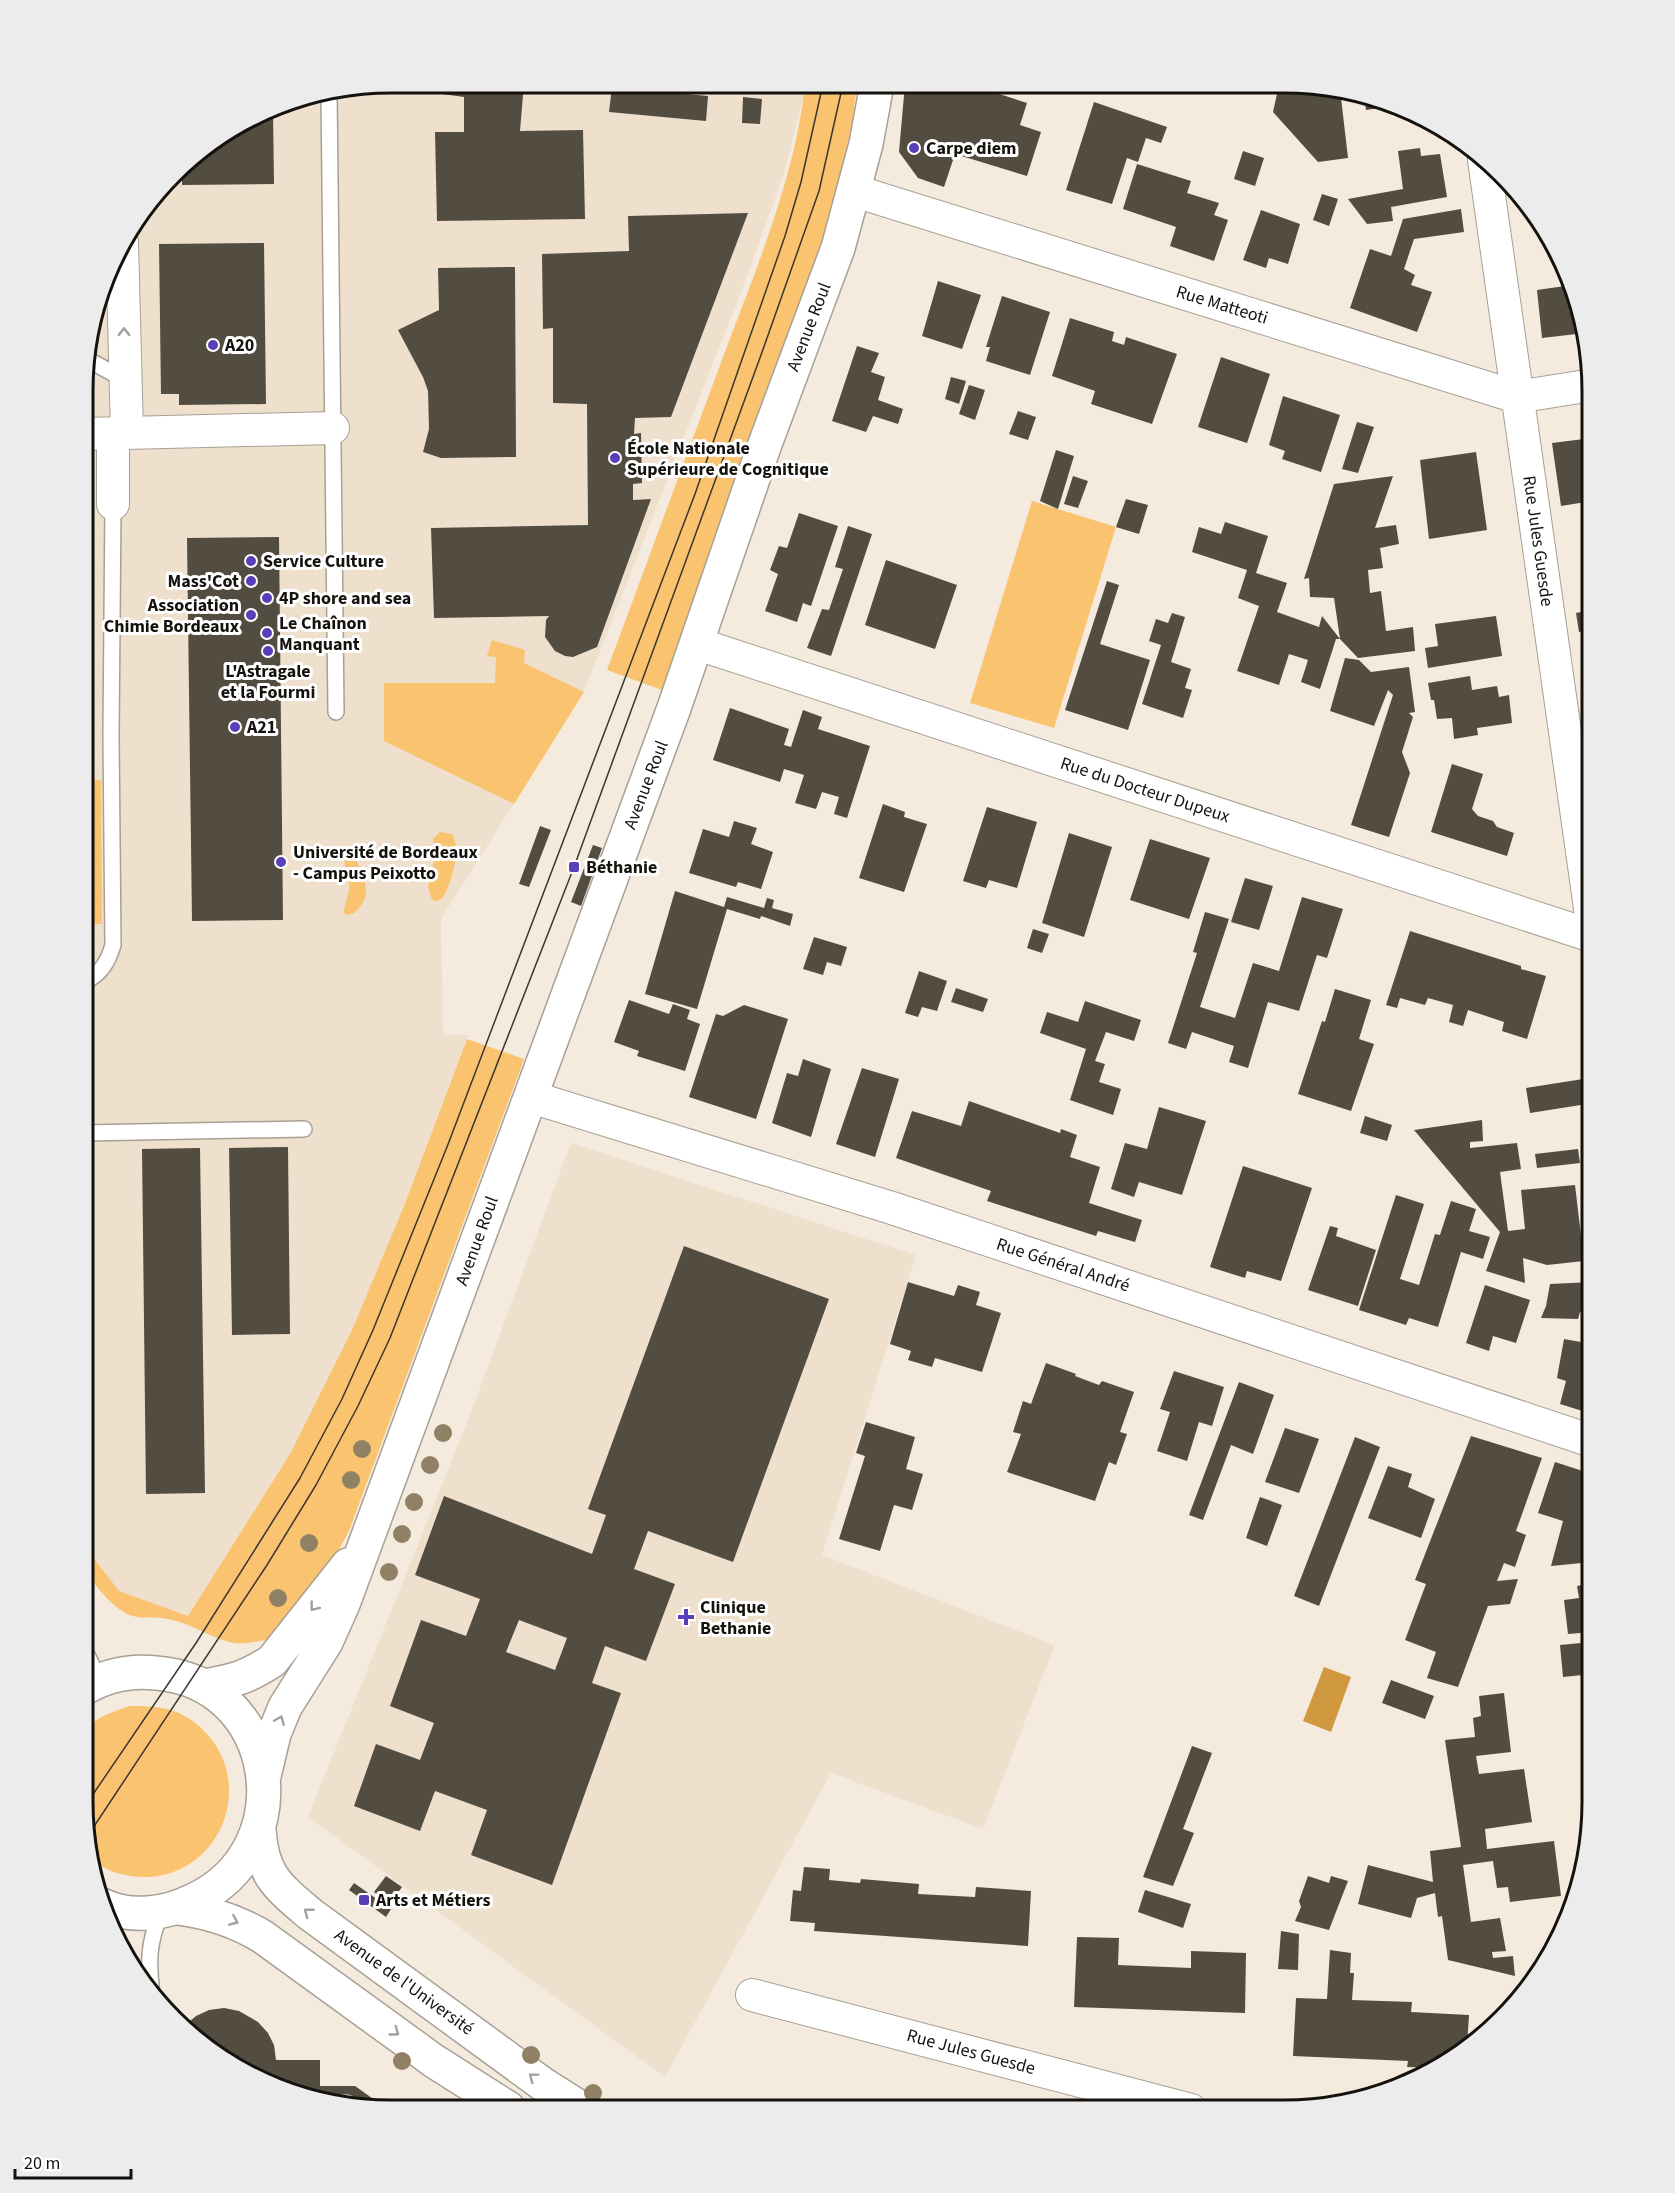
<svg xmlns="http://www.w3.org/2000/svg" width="1675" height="2193" viewBox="0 0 1675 2193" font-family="'Source Sans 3',sans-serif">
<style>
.built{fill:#eee0cd}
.green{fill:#fac36f}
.water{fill:#d0993f}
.building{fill:#534c41;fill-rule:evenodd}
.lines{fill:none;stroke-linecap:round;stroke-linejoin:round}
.lane-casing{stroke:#a8a093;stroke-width:18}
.street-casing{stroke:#a8a093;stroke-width:34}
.secondary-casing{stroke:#a8a093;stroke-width:36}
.lane{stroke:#fff;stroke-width:15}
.street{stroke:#fff;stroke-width:32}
.secondary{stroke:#fff;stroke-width:33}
.tram{stroke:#3a3631;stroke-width:1.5}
.tree{fill:#908064}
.oneway{stroke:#a1a09f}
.poi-dot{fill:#583fb7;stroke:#fff;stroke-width:2}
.labels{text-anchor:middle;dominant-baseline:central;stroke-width:6;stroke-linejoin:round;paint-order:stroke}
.poi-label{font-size:18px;font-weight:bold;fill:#15120e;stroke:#fff;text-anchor:start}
.street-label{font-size:18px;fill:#15120e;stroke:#fff}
.rim{fill:none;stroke:#15120e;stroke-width:3}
</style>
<rect width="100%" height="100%" fill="#f4ebde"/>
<path class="built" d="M391 83 804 84 803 98 785 170 748 274 584 692 441 919 443 1035H468L404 1206 352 1330 290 1454 188 1616 118 1591 86 1547 87 1516H83L85 350 124 237 188 159 291 99Z
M571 1143 916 1255 822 1555 1055 1645 983 1829 831 1773 665 2077 308 1817 468 1420Z"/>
<path class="green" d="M805 84H857L853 117 839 186 821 245 749 436 662 690 607 670C647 563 686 456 726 349 758 265 796 173 805 84Z
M1032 501 1116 527 1054 728 970 703Z
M492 640 525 650 524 663 584 692 514 804 384 741V683H495L496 657 487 656Z
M84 780H101L102 924H84Z
M440 832 452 834C462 849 451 885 442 899L436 901 432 900 428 887 434 860 433 839Z
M348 846C355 849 354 855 357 862 364 878 372 893 359 908 355 913 353 914 347 915L344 913C344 904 348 898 349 889 350 874 338 858 348 846Z
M467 1039 524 1059 349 1531 335 1557 275 1639C260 1640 244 1646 229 1642 208 1636 190 1623 168 1619 155 1616 140 1620 127 1614 112 1606 101 1592 90 1578L92 1556 119 1591 188 1616 290 1454 352 1330 404 1206Z
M130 1706C144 1706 157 1706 170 1710 182 1713 193 1720 201 1728 257 1779 224 1872 149 1877 128 1878 106 1872 90 1858L83 1803V1732C95 1717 112 1712 130 1706Z"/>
<path class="water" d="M1324 1667 1351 1677 1331 1732 1303 1721Z"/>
<path class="building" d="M443 83H524L520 131 583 130 585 219 437 221 435 132H464V97L442 94Z
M905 84H992L990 91 1027 103 1020 125 1041 132 1027 176 955 154 944 187 918 178 899 152Z
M1279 85H1325L1340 89 1348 158 1318 162 1273 112Z
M612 87 708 96 706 121 609 112Z
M1364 96 1399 105 1366 110Z
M743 97 762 99 760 124 742 123Z
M1094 102 1167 127 1161 143 1146 138 1138 162 1127 158 1112 204 1066 190Z
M273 110 274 184 182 185V166L188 159Z
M1420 148 1421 156 1440 154 1447 197 1391 207 1393 221 1367 224 1348 199 1403 189 1398 151Z
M1243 151 1264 158 1255 186 1234 179Z
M1137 164 1191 181 1187 193 1219 203 1214 215 1228 220 1214 261 1170 246 1176 227 1123 209Z
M1322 194 1338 199 1329 226 1313 220Z
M1461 209 1464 232 1414 239 1404 269 1415 275 1411 285 1432 292 1417 332 1350 308 1370 249 1391 256 1403 219Z
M1261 210 1300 224 1288 264 1269 258 1266 268 1243 260Z
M748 213 671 417 635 418 634 434 641 433 642 483 633 484V500L651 499 597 647 573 657 565 656 555 651 545 637 546 620 549 616 434 618 431 528 588 525 587 404 553 403V328L543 329 542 254 629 251 628 216Z
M264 243 266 404 179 405V394H161L159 244Z
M515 267 516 457 441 458 423 452 429 429 428 391 423 377 398 330 439 310 438 268Z
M938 281 981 295 962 349 922 336Z
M1572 285 1582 311 1585 333 1542 338 1537 290Z
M1002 296 1050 312 1030 375 986 361 990 347H986Z
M1070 318 1114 332 1112 341 1124 345 1126 337 1177 354 1152 424 1091 404 1095 391 1052 376Z
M857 346 879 353 871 372 885 377 878 400 903 409 898 424 873 416 866 432 832 421Z
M1221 357 1270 374 1247 443 1198 427Z
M951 377 966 381 959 404 945 399Z
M969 385 985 390 975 420 959 414Z
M1283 396 1340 415 1321 472 1282 459 1285 451 1269 445Z
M1018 411 1036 417 1028 440 1009 434Z
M1357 422 1374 427 1358 473 1342 469Z
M1592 438V501L1561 506 1552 443Z
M1056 450 1074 456 1058 509 1040 501Z
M1476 452 1487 530 1429 539 1420 460Z
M1073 476 1088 481 1078 508 1064 504Z
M1393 476 1375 528 1396 525 1399 544 1380 548 1383 568 1368 570 1370 593 1381 591 1386 631 1413 627 1415 651 1358 658 1340 639 1334 598 1310 597 1309 578 1304 579 1334 484Z
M1126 499 1148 505 1139 534 1116 527Z
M799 513 838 526 811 606 803 603 797 622 765 611 778 574 770 570 779 546 787 548Z
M1225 522 1268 536 1256 573 1287 583 1277 612 1319 627 1322 616 1340 639H1336L1320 689 1301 682 1308 660 1289 654 1279 685 1237 671 1259 606 1238 598 1247 570 1192 552 1199 527 1221 534Z
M848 526 872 534 831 656 807 648 822 609 829 610 843 569 835 567Z
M279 537 283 920 192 921 187 538Z
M886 560 957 585 935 649 865 625Z
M1107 581 1119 585 1100 644 1150 660 1128 730 1065 710Z
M1592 610V630L1579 632 1576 613Z
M1172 613 1185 617 1171 662 1191 669 1185 688 1192 690 1183 718 1142 704 1161 645 1149 641 1156 619 1168 623Z
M1496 616 1502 656 1428 668 1425 648 1438 646 1435 624Z
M1345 658 1359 660 1371 672 1409 667 1415 712 1409 713 1413 717 1402 752 1410 773 1389 837 1351 825 1393 695 1388 690 1374 726 1330 711Z
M1470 676 1472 690 1497 686 1499 697 1509 695 1512 723 1477 728 1478 735 1454 739 1452 718 1437 719 1434 700H1431L1428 683Z
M730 708 789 729 784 745 791 747 803 710 822 717 818 729 870 746 847 818 834 814 839 797 822 792 816 809 795 803 804 775 784 769 780 782 713 760Z
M1452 764 1483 774 1472 809 1478 816 1493 821 1497 827 1514 833 1507 856 1431 832Z
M883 804 905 812 904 817 927 824 904 892 859 878Z
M987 807 1037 822 1017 888 989 880 986 888 963 881Z
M734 821 757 828 751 844 773 852 761 889 738 882 736 887 689 873 703 829 729 837Z
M540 826 551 830 529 887 519 884Z
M1069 833 1112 847 1084 937 1042 923Z
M1150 839 1210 858 1189 919 1130 900Z
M593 845 602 848 581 906 571 902Z
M1245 878 1273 886 1259 930 1231 922Z
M675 891 724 907 727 897 764 908 767 898 774 900 772 908 793 914 790 926 761 916 760 919 727 909 697 1009 645 994Z
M1302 897 1343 909 1327 958 1317 955 1299 1011 1268 1002 1248 1068 1229 1062 1234 1046 1192 1032 1186 1049 1168 1043 1197 953 1193 952 1205 912 1229 919 1200 1007 1235 1018 1253 963 1279 971Z
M1033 929 1049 934 1042 953 1027 948Z
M1410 931 1521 966V969L1546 976 1527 1039 1502 1031 1504 1022 1468 1010 1463 1026 1449 1022 1453 1005 1428 998 1425 1005 1400 998 1397 1008 1386 1005Z
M814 937 847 947 841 966 827 962 823 975 803 969Z
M919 971 947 981 937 1011 922 1007 918 1017 905 1013Z
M956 988 988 999 983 1012 951 1002Z
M1335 989 1371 1000 1359 1039 1374 1044 1351 1111 1298 1094 1322 1021 1325 1022Z
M629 1000 669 1014 673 1004 690 1010 687 1019 700 1024 685 1071 637 1056 639 1051 614 1042Z
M1085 1001 1141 1020 1134 1041 1106 1032 1095 1061 1105 1064 1099 1082 1121 1089 1113 1115 1070 1100 1086 1049 1040 1033 1047 1012 1078 1022Z
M744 1005 788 1019 756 1119 689 1097 716 1014 723 1016Z
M803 1059 831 1069 811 1137 772 1123 787 1073 798 1076Z
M862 1068 899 1079 875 1157 836 1144Z
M1583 1079 1587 1104 1530 1113 1526 1088Z
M969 1101 1060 1133 1061 1129 1077 1135 1070 1157 1100 1167 1089 1203 1142 1220 1135 1242 1098 1231 1096 1236 987 1201 991 1191 896 1158 912 1111 961 1126Z
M1159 1107 1206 1121 1182 1195 1139 1182 1134 1197 1111 1189 1125 1143 1147 1149Z
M1365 1116 1392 1125 1387 1141 1360 1133Z
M1482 1120 1483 1141 1470 1142V1148L1517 1143 1521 1169 1500 1172 1508 1231 1525 1229 1521 1190 1575 1185 1584 1261 1547 1265 1523 1258 1525 1283 1486 1271 1500 1232 1414 1130Z
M288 1147 290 1334 232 1335 229 1148Z
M200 1148 205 1493 146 1494 142 1149Z
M1578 1149 1580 1163 1537 1168 1535 1154Z
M1243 1166 1312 1188 1281 1281 1247 1271 1245 1278 1210 1267Z
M1396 1195 1424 1204 1400 1279 1419 1285 1435 1234 1440 1235 1451 1201 1476 1209 1469 1231 1490 1237 1483 1259 1461 1252 1438 1327 1409 1318 1406 1325 1359 1310Z
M1330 1226 1338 1228 1336 1236 1376 1250 1358 1306 1308 1290Z
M684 1246 829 1299 733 1562 648 1531 634 1569 675 1584 646 1661 605 1646 592 1683 621 1693 552 1885 471 1855 487 1810 435 1791 420 1831 354 1806 376 1744 420 1760 434 1723 390 1706 421 1620 466 1636 480 1599 415 1575 444 1496 592 1554 606 1515 588 1509ZM519 1620 567 1638 555 1670 506 1652Z
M908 1282 954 1296 958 1285 980 1292 976 1305 1001 1313 982 1372 935 1358 932 1367 908 1360 911 1351 890 1344Z
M1592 1282V1310L1580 1312 1578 1319 1541 1318 1546 1306 1550 1284Z
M1485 1285 1530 1300 1516 1343 1493 1336 1489 1351 1466 1343Z
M1564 1339 1592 1344V1414L1560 1404 1566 1381 1557 1378Z
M1046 1363 1076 1374 1075 1376 1099 1385 1102 1381 1134 1392 1120 1432 1127 1434 1116 1465 1109 1462 1095 1501 1007 1472 1021 1434 1013 1432 1023 1401 1031 1404Z
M1174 1371 1224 1387 1212 1426 1199 1422 1187 1461 1157 1451 1170 1412 1160 1409Z
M1239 1382 1274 1395 1253 1454 1231 1445 1203 1520 1189 1515Z
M866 1422 915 1437 906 1469 923 1474 912 1510 894 1505 880 1551 839 1539 865 1456 856 1453Z
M1285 1428 1319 1439 1299 1493 1265 1482Z
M1471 1436 1542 1458 1516 1531 1526 1535 1515 1567 1504 1563 1497 1581 1518 1579 1510 1604 1488 1606 1458 1687 1427 1678 1436 1652 1405 1640 1426 1584 1415 1580Z
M1355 1437 1380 1447 1319 1606 1294 1596Z
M1555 1462 1592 1474V1524L1586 1522 1583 1535 1592 1538V1562L1551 1566 1563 1521 1538 1513Z
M1388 1466 1412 1474 1408 1487 1435 1499 1421 1538 1368 1518Z
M1260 1497 1282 1505 1267 1546 1246 1538Z
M1592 1583V1632L1568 1634 1564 1600 1579 1598 1577 1586Z
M1592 1642V1674L1563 1677 1560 1645Z
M1391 1680 1434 1696 1425 1719 1382 1703Z
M1504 1693 1511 1752 1476 1756 1479 1774 1524 1769 1532 1822 1485 1829 1487 1849 1554 1841 1561 1896 1510 1902 1508 1887 1497 1888 1493 1861 1463 1865 1471 1922 1500 1918 1506 1951 1492 1952 1493 1958 1513 1956 1515 1976 1448 1960 1442 1916 1438 1917 1435 1893 1417 1898 1411 1918 1358 1904 1368 1865 1433 1882 1430 1851 1461 1847 1445 1740 1475 1737 1473 1718 1481 1716 1479 1696Z
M1192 1746 1212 1753 1183 1829 1194 1833 1173 1886 1143 1877Z
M804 1867 830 1869 829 1880 860 1883 861 1879 919 1884 918 1894 975 1897 976 1887 1031 1891 1028 1946 814 1931 815 1923 790 1921 793 1890 801 1891Z
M386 1876 402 1887 390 1904 374 1892Z
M1308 1876 1329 1883 1331 1876 1348 1881 1329 1930 1295 1921 1301 1907 1299 1901Z
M354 1883 391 1909 386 1917 349 1890Z
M1145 1890 1191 1904 1183 1928 1138 1912Z
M1281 1931 1299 1934 1298 1970 1278 1969Z
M1077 1937 1119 1938 1118 1965 1191 1968V1951L1246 1953 1245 2013 1074 2007Z
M1330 1950 1351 1953 1350 1973H1354L1352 2000 1412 2002 1411 2012 1469 2015 1467 2047 1437 2068 1407 2067 1408 2061 1293 2056 1296 1998 1327 1999Z
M224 2008 239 2011 258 2022 268 2033 274 2045 276 2060H320V2086H355L386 2108H351L273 2087 219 2058 183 2027 196 2016 209 2010Z"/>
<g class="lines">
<g class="lane-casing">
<path id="lane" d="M329 93 336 712
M85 358 125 380
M84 982C101 974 108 962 113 945L111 735 113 504
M84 1133 304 1129
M83 1647 99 1679
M152 1995C148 1961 148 1944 161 1912
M333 2103H347L354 2108"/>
</g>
<g class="street-casing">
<path id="street" d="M1484 160 1592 922
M855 191 1517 397 1592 385
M122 242 127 433
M85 434 333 428
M113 504V433
M698 644 1592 936
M531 1097 892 1208 1592 1441
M752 1995 1191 2110"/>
</g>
<g class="secondary-casing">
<path id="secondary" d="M203 1686C233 1681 246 1678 272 1661L348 1565
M83 1689C106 1675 130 1670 156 1673 278 1682 304 1849 194 1900 166 1914 131 1919 102 1905
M264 1776 274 1734 285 1707 326 1642 343 1604 674 708 765 444 838 248 866 144 877 84
M259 1830C262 1875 277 1886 310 1914L544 2085 582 2109
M178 1908C209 1912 235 1920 263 1937L434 2061 508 2108"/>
</g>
<use href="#lane" class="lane"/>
<use href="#street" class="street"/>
<use href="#secondary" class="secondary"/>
<path class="tram" d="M83 1809 196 1643 300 1478 342 1399 373 1330 447 1147 695 494 785 236 801 182 823 84
M87 1837 267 1565 316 1485 358 1406 390 1338 574 867 761 355 819 191 843 84"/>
</g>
<g class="tree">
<circle cx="443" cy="1433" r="9"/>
<circle cx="362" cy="1449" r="9"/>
<circle cx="430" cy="1465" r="9"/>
<circle cx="351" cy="1480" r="9"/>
<circle cx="414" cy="1502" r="9"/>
<circle cx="402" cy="1534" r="9"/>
<circle cx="309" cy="1543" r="9"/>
<circle cx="389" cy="1572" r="9"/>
<circle cx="278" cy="1598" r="9"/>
<circle cx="531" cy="2055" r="9"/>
<circle cx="402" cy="2061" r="9"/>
<circle cx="593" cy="2093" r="9"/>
</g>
<defs><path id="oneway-chevron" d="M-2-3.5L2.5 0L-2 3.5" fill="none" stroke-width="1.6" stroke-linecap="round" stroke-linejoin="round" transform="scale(1.5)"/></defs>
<g class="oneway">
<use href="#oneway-chevron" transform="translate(124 332) rotate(-91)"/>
<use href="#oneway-chevron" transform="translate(314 1607) rotate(128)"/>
<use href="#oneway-chevron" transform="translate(280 1720) rotate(-67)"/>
<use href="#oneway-chevron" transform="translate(308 1912) rotate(-142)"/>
<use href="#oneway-chevron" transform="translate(234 1921) rotate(23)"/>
<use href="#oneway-chevron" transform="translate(395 2032) rotate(36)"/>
<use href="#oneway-chevron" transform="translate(533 2077) rotate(-143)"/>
</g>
<g class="poi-dot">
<circle cx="914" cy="148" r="6"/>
<circle cx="213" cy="345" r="6"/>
<circle cx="615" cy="458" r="6"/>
<circle cx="251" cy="561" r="6"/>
<circle cx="251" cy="581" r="6"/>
<circle cx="267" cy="598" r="6"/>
<circle cx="251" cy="615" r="6"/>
<circle cx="267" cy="633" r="6"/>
<circle cx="268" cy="651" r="6"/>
<circle cx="235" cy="727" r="6"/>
<circle cx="281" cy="862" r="6"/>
<rect x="568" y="861" width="12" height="12" rx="3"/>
<path d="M683 1608h6v6h6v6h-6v6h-6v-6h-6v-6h6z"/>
<rect x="358" y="1894" width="12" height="12" rx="3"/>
</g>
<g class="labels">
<g class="poi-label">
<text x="926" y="148">Carpe diem</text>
<text x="225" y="345">A20</text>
<text x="627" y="448">École Nationale<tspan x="627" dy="21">Supérieure de Cognitique</tspan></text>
<text x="263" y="561">Service Culture</text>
<text x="239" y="581" text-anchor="end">Mass'Cot</text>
<text x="279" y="598">4P shore and sea</text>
<text x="239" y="605" text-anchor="end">Association<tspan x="239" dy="21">Chimie Bordeaux</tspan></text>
<text x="279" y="623">Le Chaînon<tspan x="279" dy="21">Manquant</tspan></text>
<text x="268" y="671" text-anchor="middle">L'Astragale<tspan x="268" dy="21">et la Fourmi</tspan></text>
<text x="247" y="727">A21</text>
<text x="293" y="852">Université de Bordeaux<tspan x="293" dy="21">- Campus Peixotto</tspan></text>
<text x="586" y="867">Béthanie</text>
<text x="700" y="1607">Clinique<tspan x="700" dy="21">Bethanie</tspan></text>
<text x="376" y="1900">Arts et Métiers</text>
</g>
<g class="street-label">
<text transform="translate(1222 305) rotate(17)">Rue Matteoti</text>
<text transform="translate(809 327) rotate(-69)">Avenue Roul</text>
<text transform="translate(1538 541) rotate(82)">Rue Jules Guesde</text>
<text transform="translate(646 785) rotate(-69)">Avenue Roul</text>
<text transform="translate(1145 790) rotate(18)">Rue du Docteur Dupeux</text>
<text transform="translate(477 1241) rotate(-70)">Avenue Roul</text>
<text transform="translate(1063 1265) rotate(18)">Rue Général André</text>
<text transform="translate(404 1982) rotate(36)">Avenue de l'Université</text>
<text transform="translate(971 2052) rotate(15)">Rue Jules Guesde</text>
</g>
</g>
<path d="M0 0H1675V2193H0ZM391 93H1284A298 298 0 0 1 1582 391V1802A298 298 0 0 1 1284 2100H391A298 298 0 0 1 93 1802V391A298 298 0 0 1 391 93Z" fill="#ececec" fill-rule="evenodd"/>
<path class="rim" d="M391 93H1284A298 298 0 0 1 1582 391V1802A298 298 0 0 1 1284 2100H391A298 298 0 0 1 93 1802V391A298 298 0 0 1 391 93Z"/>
<path d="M15 2169v9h116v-9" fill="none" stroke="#15120e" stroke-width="3"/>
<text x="24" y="2169" font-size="18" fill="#15120e" stroke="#ffffff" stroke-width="4.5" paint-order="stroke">20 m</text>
</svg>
